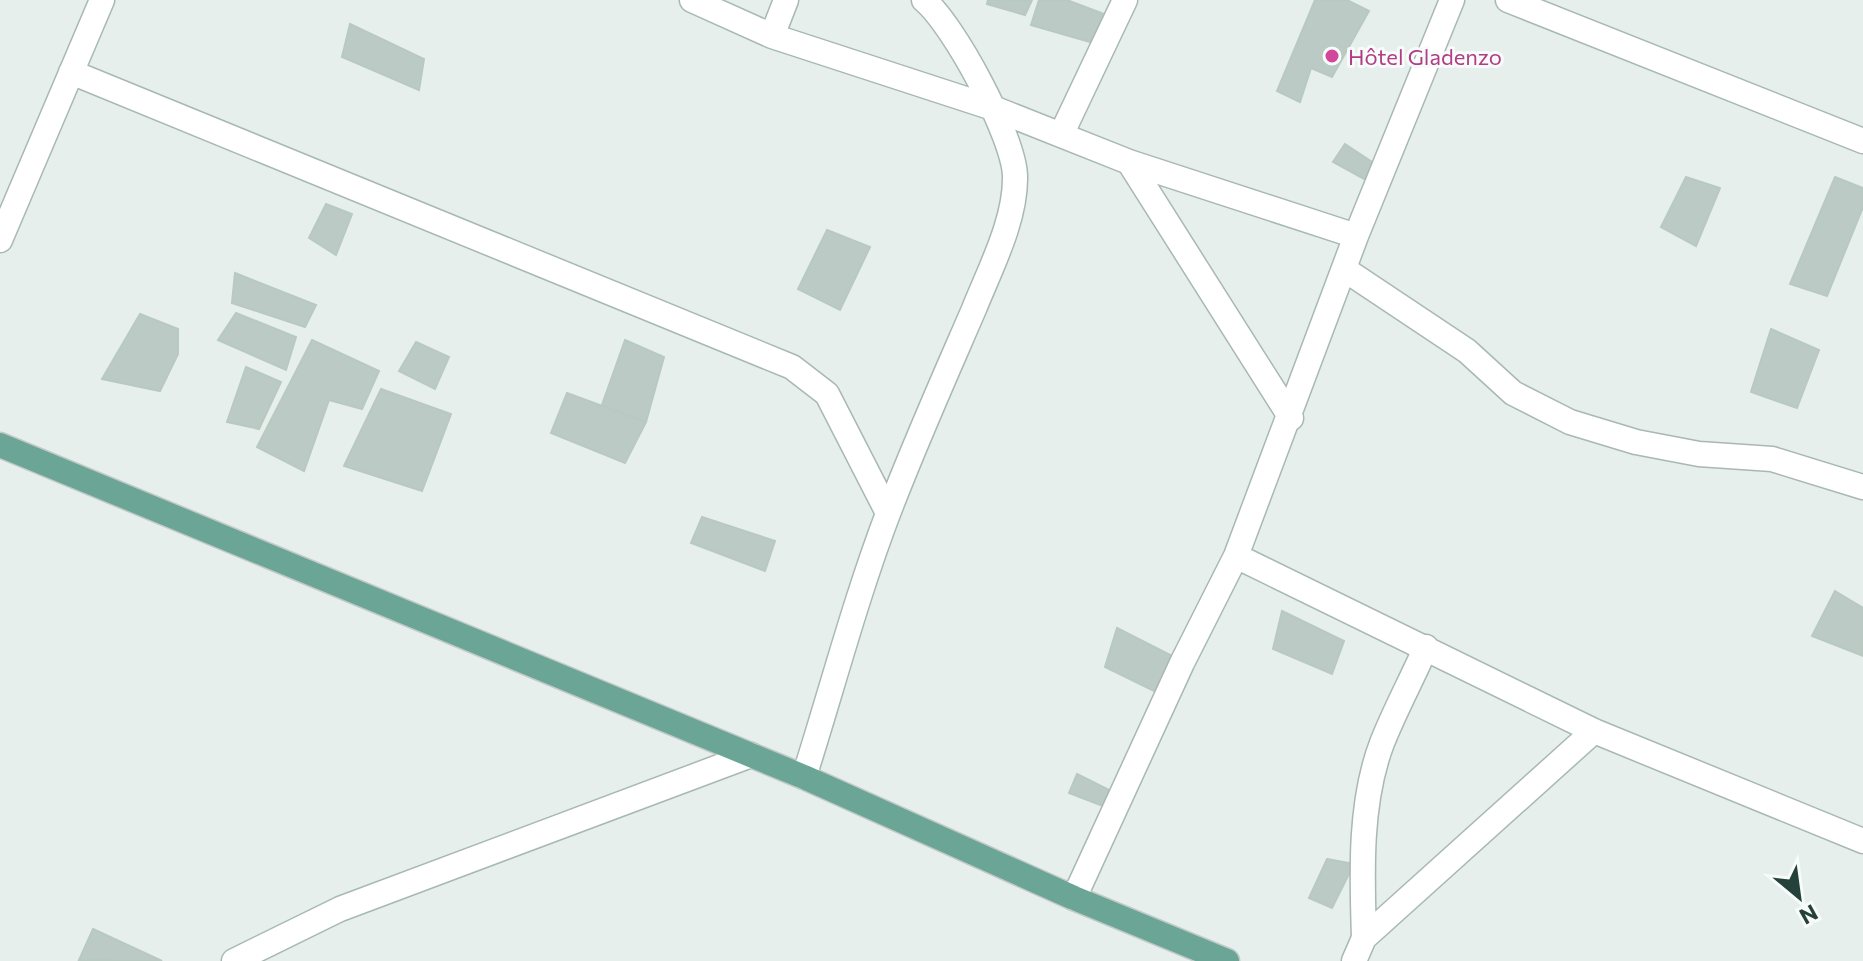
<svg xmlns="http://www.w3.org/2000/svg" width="1863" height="961" viewBox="0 0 1863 961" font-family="Commissioner,sans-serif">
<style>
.building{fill:#bbcac4;stroke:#b8c9c2;stroke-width:2}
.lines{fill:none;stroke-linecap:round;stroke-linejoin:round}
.street-casing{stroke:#a8b8b2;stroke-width:27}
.primary-casing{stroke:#c2cac8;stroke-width:27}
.street{stroke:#fff;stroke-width:24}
.primary{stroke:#6aa596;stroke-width:24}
.hotel-dot{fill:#d1479c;stroke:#f7fbf9;stroke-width:3}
.labels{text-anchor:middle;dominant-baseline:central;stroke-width:6;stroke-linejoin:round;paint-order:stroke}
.hotel-label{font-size:22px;fill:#b23c85;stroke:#f7fbf9;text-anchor:start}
</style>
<rect width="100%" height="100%" fill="#e6efeb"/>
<path class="building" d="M988 0H1032L1025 15 987 4Z
M1039 0H1067L1112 17 1097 44 1031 25Z
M1315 0H1347L1369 11 1332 77 1311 68 1300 102 1277 91Z
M350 24 424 59 419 90 342 57Z
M1345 144 1372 162 1366 180 1333 162Z
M1686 177 1720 188 1696 246 1661 227Z
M1835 177 1863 188V207L1827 296 1790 284Z
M326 204 352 214 336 255 309 238Z
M827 230 870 247 840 310 798 289Z
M235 273 316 305 305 327 232 303Z
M236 313 296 337 286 370 218 340Z
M140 314 178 329V354L160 391 102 379Z
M1771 329 1819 350 1797 408 1751 392Z
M312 340 379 371 362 409 329 400 304 471 257 447Z
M625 340 664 357 646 422 602 405Z
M416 342 449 357 435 389 399 371Z
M246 367 281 382 259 429 227 422Z
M381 389 451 414 422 491 344 466Z
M567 393 646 422 625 463 551 433Z
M702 517 775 541 765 571 691 543Z
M1835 591 1863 608V656L1812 636Z
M1282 611 1344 641 1332 674 1273 649Z
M1117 628 1176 658 1160 694 1105 667Z
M1077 774 1115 793 1108 808 1069 793Z
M1327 859 1354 864 1332 908 1309 898Z
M93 929 162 961 79 960Z"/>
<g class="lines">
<g class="street-casing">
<path id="street" d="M692 0 772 36 993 108 1129 162 1291 418
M1508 0 1863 141
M772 36 786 0
M71 72 792 367 827 394 888 513
M1061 135 1125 0
M1129 162 1356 236
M0 240 102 0
M1344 269 1467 351 1513 393 1570 422 1636 442 1699 454 1772 459 1863 487
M1236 556 1594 731 1863 841
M804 777C832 689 856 597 889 511 915 443 945 376 974 309 990 269 1016 220 1015 176 1014 137 954 25 924 0
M1074 898 1182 663 1236 556 1356 236 1452 0
M1364 938C1362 875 1359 803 1382 743 1395 710 1412 679 1426 647
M234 961 340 909 751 755
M1354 961 1364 938 1594 731"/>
</g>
<g class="primary-casing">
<path id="primary" d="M0 445 804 777 1074 898 1227 961"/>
</g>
<use href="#street" class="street"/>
<use href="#primary" class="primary"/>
</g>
<circle class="hotel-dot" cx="1332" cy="56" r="8"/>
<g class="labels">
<g class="hotel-label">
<text x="1348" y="56">Hôtel Gladenzo</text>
</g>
</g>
<g transform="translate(1799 897) rotate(151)" stroke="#f7fbf9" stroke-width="6" paint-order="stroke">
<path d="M0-6L14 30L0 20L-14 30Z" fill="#24423a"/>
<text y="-12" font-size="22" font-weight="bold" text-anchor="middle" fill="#24423a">N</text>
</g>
</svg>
